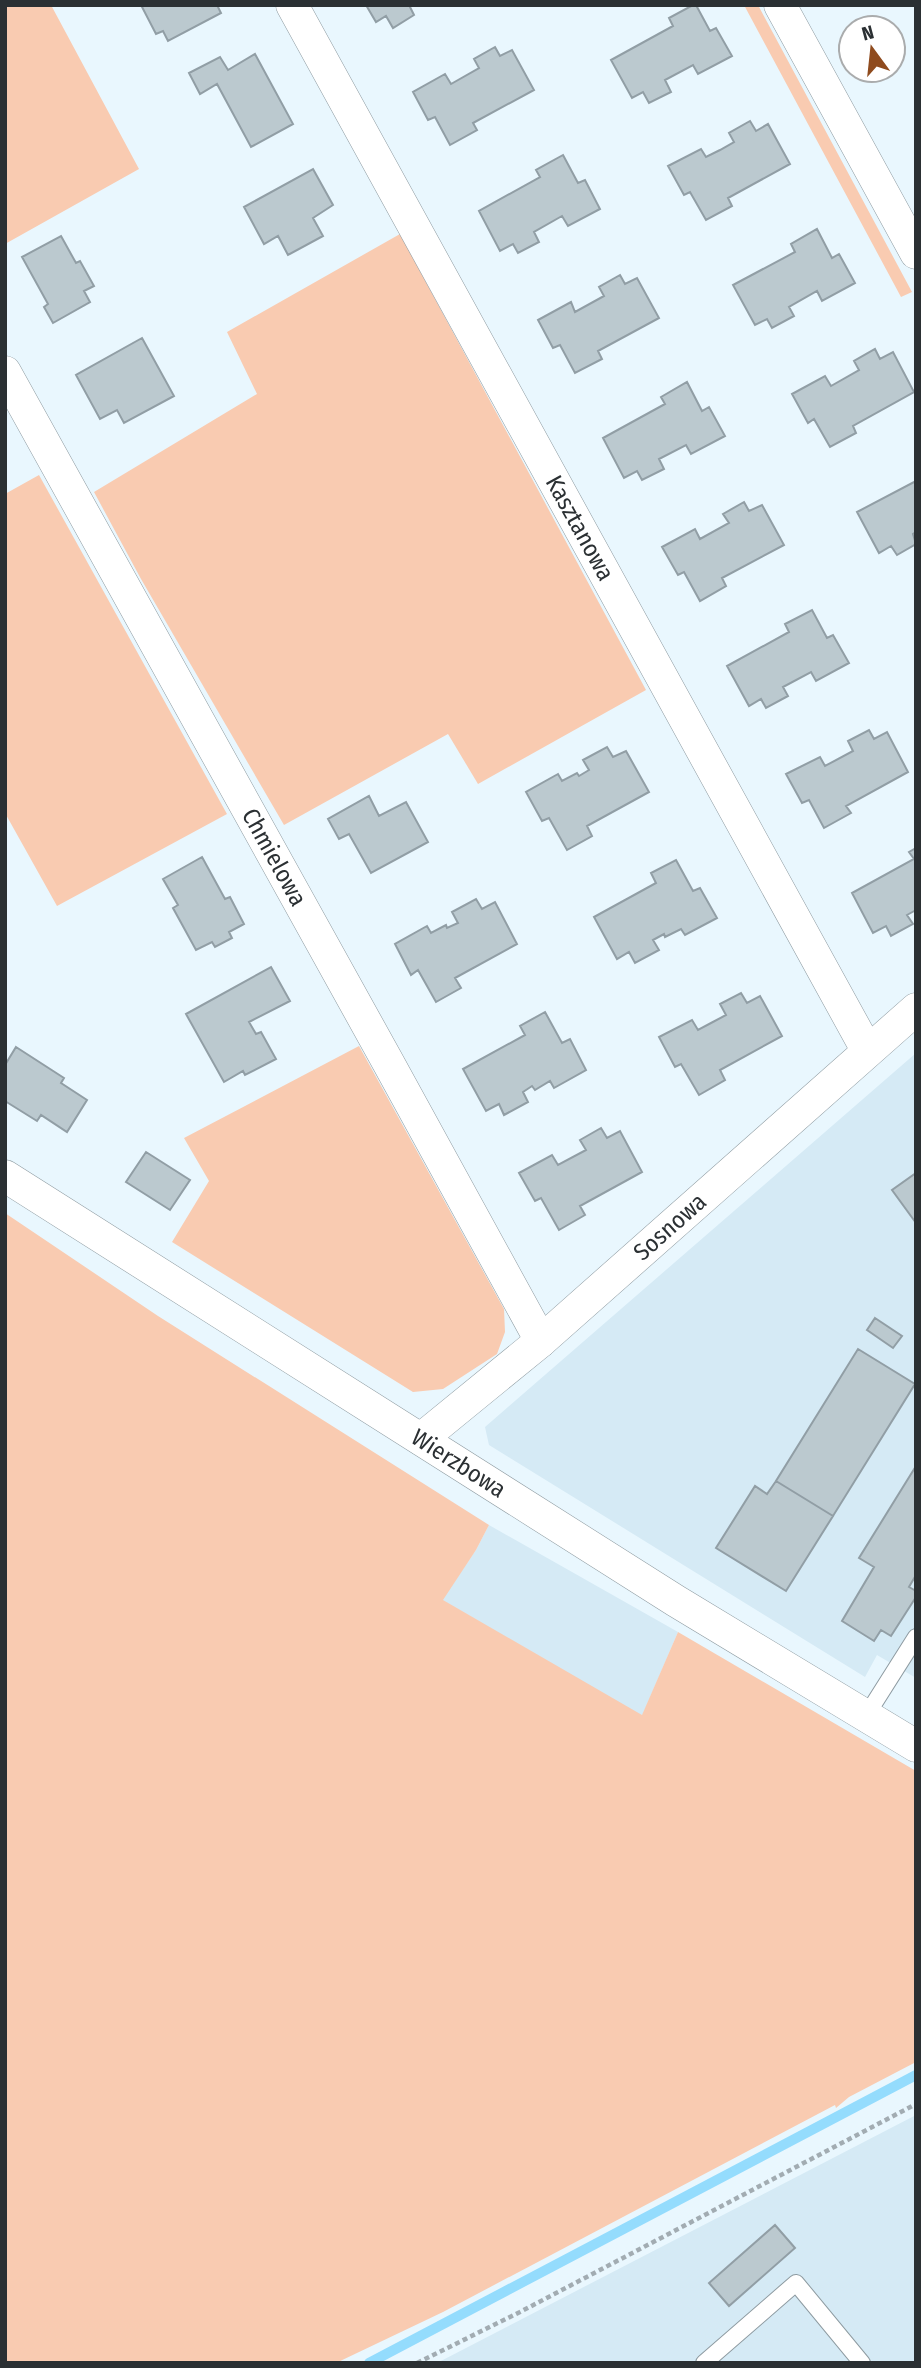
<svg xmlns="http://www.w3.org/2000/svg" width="921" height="2368" viewBox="0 0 921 2368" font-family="'Fira Sans Condensed',sans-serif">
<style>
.built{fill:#d5eaf5}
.green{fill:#f9cbb1}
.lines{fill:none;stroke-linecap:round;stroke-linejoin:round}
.stream{stroke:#94dcfd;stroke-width:10}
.building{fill:#bbc9cf;stroke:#919ea5;stroke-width:2}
.service-casing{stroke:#8e9ba1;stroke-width:18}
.minor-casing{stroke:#8e9ba1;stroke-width:33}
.path{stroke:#a2acb2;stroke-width:4.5;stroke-dasharray:5 3.5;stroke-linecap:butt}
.service{stroke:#fff;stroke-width:16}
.minor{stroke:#fff;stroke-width:32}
.labels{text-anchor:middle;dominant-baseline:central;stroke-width:6;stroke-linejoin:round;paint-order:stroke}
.street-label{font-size:24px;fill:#2b3033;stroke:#fff}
</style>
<rect width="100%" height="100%" fill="#e9f7fe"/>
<path class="built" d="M916 1053V1678L877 1655 865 1677 489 1445 485 1427Z
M489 1525 678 1632 642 1716 442 1600 476 1550Z
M916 2115V2363H437Z"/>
<path class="green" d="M5 5H51L139 169 5 244Z
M744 5H758L912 292 901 297Z
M400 234 646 690 478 784 448 734 284 825 141 579 94 492 257 394 227 332Z
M39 475 227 814 57 906 5 813V494Z
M359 1046 504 1309 505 1332 497 1354 443 1389 413 1392 172 1242 209 1181 184 1138Z
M5 1213 158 1316 489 1525 476 1550 443 1600 642 1715 678 1632 916 1771V2062L849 2097 836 2108 835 2105 443 2312 336 2363H5Z"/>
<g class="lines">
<path class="stream" d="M369 2363 916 2075"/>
</g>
<path class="building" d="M141 5H217L221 13 168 41 163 31 156 34Z
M366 5H409L414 15 393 28 386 16 376 22Z
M693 5H696L710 31 716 28 732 56 698 74 693 65 665 80 671 92 649 103 643 92 632 98 611 60 673 26 669 18Z
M495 47 500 56 512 50 534 90 473 123 477 130 450 145 435 117 428 120 413 92 445 74 451 84 479 68 474 59Z
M255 54 293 124 251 147 217 84 200 94 189 73 220 57 228 70Z
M750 121 756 131 768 124 790 164 728 198 732 206 706 220 690 192 684 195 668 166 701 149 706 157 720 150 734 142 729 133Z
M563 155 578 183 585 180 600 209 568 226 562 216 534 232 539 242 518 253 513 244 500 251 479 211 540 177 536 170Z
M313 169 333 205 313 218 323 236 288 255 278 236 264 244 244 207Z
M817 229 832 258 839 254 855 283 822 301 817 291 789 307 794 316 772 328 767 319 755 325 733 285 795 252 791 244Z
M61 236 76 263 80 261 94 286 84 291 90 302 53 323 44 307 48 304 22 257Z
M620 275 625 284 637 278 659 318 598 351 602 359 575 373 560 345 553 348 538 320 571 302 575 312 604 296 599 287Z
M142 338 174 396 124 423 117 410 100 419 76 375Z
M875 349 880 359 893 352 914 392 853 426 856 433 830 447 814 419 808 423 792 394 825 376 831 386 859 370 854 361Z
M687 382 702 411 709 407 725 436 691 454 686 445 659 459 664 469 642 480 637 471 624 478 603 438 665 404 661 397Z
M916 481V532L913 534 916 544 897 555 891 546 879 553 857 512Z
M744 502 749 511 762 505 784 545 722 578 726 586 700 601 684 572 678 575 662 547 695 529 700 539 729 523 723 514Z
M812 610 827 638 833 635 849 663 816 681 811 672 783 687 788 696 766 708 761 699 749 706 727 666 789 632 785 624Z
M869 730 874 739 887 732 908 772 846 806 851 813 824 828 809 800 802 803 786 774 820 757 825 766 853 751 848 741Z
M607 747 613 757 626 751 649 792 587 826 592 836 567 850 549 818 542 821 526 792 558 774 562 781 577 773 579 776 589 770 583 760Z
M369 796 379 816 406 802 428 842 371 873 349 834 339 839 328 819Z
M916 848V910L907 915 913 924 891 936 886 926 873 933 852 893 914 859 909 852Z
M202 857 225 899 230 897 244 924 229 932 232 938 215 947 212 942 196 950 173 908 178 905 163 879Z
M676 860 693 891 700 888 717 918 685 935 681 929 665 937 664 934 653 940 659 950 635 963 629 952 617 959 594 917 656 883 651 873Z
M476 899 482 909 495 902 517 944 455 978 461 988 436 1002 418 970 411 975 395 944 427 926 431 933 446 925 447 928 458 923 452 912Z
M271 967 290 1001 249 1022 256 1034 261 1032 276 1059 245 1075 243 1071 224 1082 186 1014Z
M741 993 747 1003 760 996 782 1036 720 1070 725 1080 699 1095 681 1064 675 1067 659 1037 692 1020 698 1030 711 1023 726 1015 720 1004Z
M545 1012 562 1043 570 1039 586 1070 554 1088 550 1081 535 1090 532 1086 523 1092 528 1102 504 1115 499 1104 486 1111 463 1069 525 1035 520 1026Z
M16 1047 64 1078 61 1083 87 1100 67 1132 41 1115 37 1121 5 1101V1065Z
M601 1128 607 1138 620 1131 642 1172 580 1206 585 1215 559 1230 541 1198 535 1201 519 1173 552 1155 558 1165 586 1150 580 1140Z
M146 1152 190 1180 170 1210 126 1182Z
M916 1173V1223L892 1190Z
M875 1318 902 1336 893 1348 867 1330Z
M858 1349 915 1384 833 1516 776 1481Z
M916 1466V1575L909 1587 916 1591V1597L891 1636 881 1630 874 1641 842 1621 874 1567 859 1558Z
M776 1481 833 1516 786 1591 716 1548 755 1486 767 1494Z
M775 2225 795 2248 729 2306 709 2283Z"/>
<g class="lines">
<g class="service-casing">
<path id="service" d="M866 1716 916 1637
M704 2363 796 2283 862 2363"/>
</g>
<g class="minor-casing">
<g id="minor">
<path id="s1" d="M292 5 867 1050"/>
<path d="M780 5 916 253"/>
<path id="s2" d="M5 372 389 1064 541 1341"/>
<path id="s3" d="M5 1176 676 1601 916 1746"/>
<path id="s4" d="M421 1439 541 1341 916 1009"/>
</g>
</g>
<path class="path" d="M417 2363 520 2312 916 2104"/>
<use href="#service" class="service"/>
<use href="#minor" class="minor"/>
</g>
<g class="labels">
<g class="street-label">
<text stroke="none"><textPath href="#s1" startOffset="597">Kasztanowa</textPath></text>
<text stroke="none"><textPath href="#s2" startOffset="555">Chmielowa</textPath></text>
<text stroke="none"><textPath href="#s4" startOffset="327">Sosnowa</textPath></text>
<text stroke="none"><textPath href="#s3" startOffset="537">Wierzbowa</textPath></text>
</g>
</g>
<rect width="921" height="2368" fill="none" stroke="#2b3033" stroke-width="14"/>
<g transform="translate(872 49) rotate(345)"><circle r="33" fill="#ffffff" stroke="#aaacad" stroke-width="2"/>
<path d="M0-5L12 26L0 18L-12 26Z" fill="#8f4b1e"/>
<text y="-10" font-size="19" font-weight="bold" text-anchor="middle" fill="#2b3033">N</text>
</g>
</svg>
